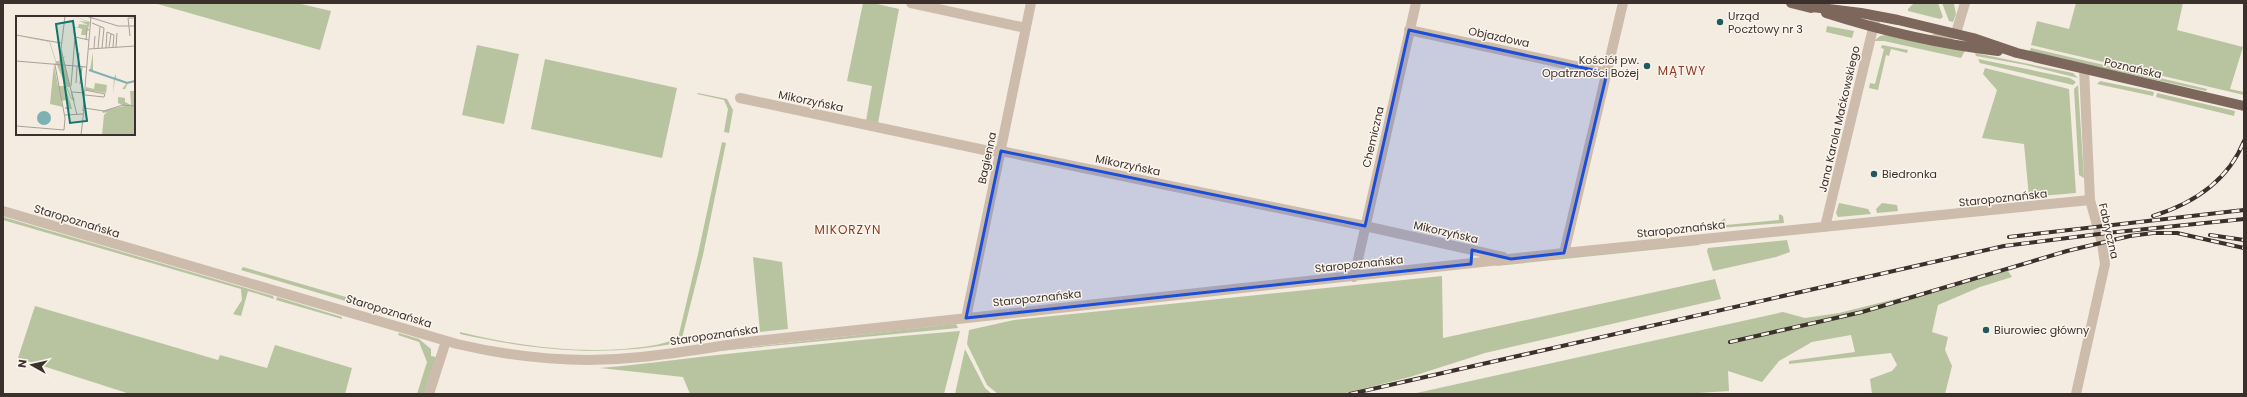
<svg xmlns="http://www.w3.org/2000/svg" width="2247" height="397" viewBox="0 0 2247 397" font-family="Poppins,sans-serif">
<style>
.green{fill:#b8c4a0}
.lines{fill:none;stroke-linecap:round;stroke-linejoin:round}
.minor{stroke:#cdbbac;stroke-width:10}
.major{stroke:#7d675c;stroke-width:10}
.rail-casing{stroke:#3b302b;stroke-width:4}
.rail{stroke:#fbf5ee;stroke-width:2.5;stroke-dasharray:8;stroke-linecap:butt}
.marked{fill:#1d4ed8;fill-opacity:0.2;stroke:#1d4ed8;stroke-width:3;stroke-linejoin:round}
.poi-dot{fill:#1f5a5e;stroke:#fbf5ee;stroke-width:1.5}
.labels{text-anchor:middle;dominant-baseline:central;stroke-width:3;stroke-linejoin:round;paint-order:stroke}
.poi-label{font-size:11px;fill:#3b302b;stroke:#fbf5ee;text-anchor:start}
.street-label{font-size:11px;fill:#3b302b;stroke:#fbf5ee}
.neighbourhood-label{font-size:12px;letter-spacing:1px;fill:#8c3b22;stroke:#fbf5ee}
.inset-river{fill:none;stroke:#7fb0b2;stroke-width:2}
.inset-road{fill:none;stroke:#aaa098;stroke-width:1}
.view{fill:#0f766e;fill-opacity:0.15;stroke:#0f766e;stroke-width:2}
.inset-edge{fill:none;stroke:#3b302b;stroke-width:2}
</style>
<rect width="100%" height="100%" fill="#f4ebe1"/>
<path class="green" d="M154 3H297L331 11 320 50Z
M863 3H873L899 9 878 123 866 121 872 86 847 81Z
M1914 3H1938L1943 17 1940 19 1908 11V9Z
M1942 3 1954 4 1956 14 1953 22 1949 21Z
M2076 3H2183L2177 30 2243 47 2230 89 2244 92V95L2031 45 2037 21 2069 29Z
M1827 26 1854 31 1852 38 1826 32Z
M1885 35 1965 51 1961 58 1884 41H1874L1880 36Z
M477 45 519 54 504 124 462 115Z
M1882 45 1908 50 1907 53 1891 49 1889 56 1886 55 1878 90 1869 88 1870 83 1875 84 1884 49 1881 48Z
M2031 48 2207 89 2206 91 2029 52Z
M1975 53 2073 73 2078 78 2026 65 1976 56Z
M545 59 677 88 662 158 531 129Z
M1978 59 2070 78 2076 82 2073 85 1980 63Z
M1985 68 2069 89 2076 193 2029 197 2024 144 1982 138 1997 90 1983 74Z
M2100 81 2154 92 2153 96 2097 84Z
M2078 85 2084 178 2079 175 2074 89Z
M698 93 727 99 733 110 729 133 724 132 728 109 724 100 697 94Z
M2157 93 2235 111 2234 116 2156 97Z
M722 142 726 143 703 255 681 342C606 358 534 350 460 334V332C514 345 568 353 624 349 643 347 660 346 678 338L698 254Z
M1839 203 1868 209 1871 214 1838 217 1836 213Z
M1882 203 1897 205 1898 211 1877 213 1876 209Z
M1779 214 1783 216 1784 223 1719 228 1720 222 1725 218 1726 225 1779 220Z
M3 217 273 296 274 299 248 291 241 316 233 314 242 300 241 289 13 223 3 220Z
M1787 240 1790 252 1776 257 1713 271 1707 251 1708 248Z
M1698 243 1700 245 1496 266 1498 264Z
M753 257 782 262 788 329 760 332Z
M243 267 370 304 369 308 241 270Z
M2008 271 2012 277 1980 287 1938 305 1932 332 1948 337 1945 350 1952 366 1945 394H1872L1870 379 1892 371 1897 365 1891 353 1789 364V361L1855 352 1851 335 1812 342 1779 361 1762 382 1728 371 1729 391 1683 394H1412L1783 312 1805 318 1839 313Z
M1442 276 1443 338 1715 279 1721 299 1485 353 1410 377 1342 394H998L987 385 967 344 969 330 1014 320Z
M277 297 342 317V319L276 300Z
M35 306 218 360 220 355 267 368 275 345 352 368 345 394H130L18 358Z
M956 324 958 328 698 353 723 350Z
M960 331 944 394H690L683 377 600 368C636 365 672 360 708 356 792 347 876 338 960 331Z
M399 333 419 339 431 349V356L436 357 424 394H417L427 362 419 342 398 335Z
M965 349 985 388 992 394H955Z"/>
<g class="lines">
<path class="minor" d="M911 3 1026 28
M1409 30 1607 73
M1931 40 1956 33 1965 3
M740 98 989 151H1001L1365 226 1503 257
M3 211 457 344C517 358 579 364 641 357 680 353 718 346 756 341L1564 253 2090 200
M1825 227 1876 16
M1564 253 1623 3
M1354 277 1416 3
M966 318 1031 3
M429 394 446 341
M2076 394 2105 264 2102 243 2090 200 2084 69"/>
<path class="major" d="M1791 3 1811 8
M1804 6 1861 13 1898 20 1973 38 2017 53 2244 106
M1826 13C1882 31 1939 44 1998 51"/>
<g class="rail-casing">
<path id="rail" d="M2153 216C2192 204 2228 181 2244 141
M2210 235 2244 240
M2009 237 2244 210
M1730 342 1862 312 2067 251 2130 236 2153 233H2177L2244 248
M1350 394 2004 246 2107 233 2244 219"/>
</g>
<use href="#rail" class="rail"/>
</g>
<path class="marked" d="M1409 30 1607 73 1564 253 1511 259 1472 250 1471 264 966 318 1001 151 1365 226Z"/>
<g class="poi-dot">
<circle cx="1720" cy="22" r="4"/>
<circle cx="1647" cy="66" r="4"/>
<circle cx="1874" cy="174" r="4"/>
<circle cx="1986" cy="330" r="4"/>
</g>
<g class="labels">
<g class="poi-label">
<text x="1728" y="16">Urząd<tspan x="1728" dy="13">Pocztowy nr 3</tspan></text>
<text x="1639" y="60" text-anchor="end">Kościół pw.<tspan x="1639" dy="13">Opatrzności Bożej</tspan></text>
<text x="1882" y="174">Biedronka</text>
<text x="1994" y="330">Biurowiec główny</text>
</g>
<g class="street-label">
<text transform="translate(1499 37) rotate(12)">Objazdowa</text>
<text transform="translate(2133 68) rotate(13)">Poznańska</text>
<text transform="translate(811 101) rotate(12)">Mikorzyńska</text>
<text transform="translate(1839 119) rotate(-77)">Jana Karola Maćkowskiego</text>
<text transform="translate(1373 137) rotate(-77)">Chemiczna</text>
<text transform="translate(987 158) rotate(-78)">Bagienna</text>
<text transform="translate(1128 165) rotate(12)">Mikorzyńska</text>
<text transform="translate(2003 198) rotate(-6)">Staropoznańska</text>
<text transform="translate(77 221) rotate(17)">Staropoznańska</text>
<text transform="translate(1681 229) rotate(-6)">Staropoznańska</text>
<text transform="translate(2109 231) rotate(77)">Fabryczna</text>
<text transform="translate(1446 232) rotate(13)">Mikorzyńska</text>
<text transform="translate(1359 264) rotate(-6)">Staropoznańska</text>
<text transform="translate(1037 298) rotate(-6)">Staropoznańska</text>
<text transform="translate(389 311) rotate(17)">Staropoznańska</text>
<text transform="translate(714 335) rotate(-8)">Staropoznańska</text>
</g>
<g class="neighbourhood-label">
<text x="1682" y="70">MĄTWY</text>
<text x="848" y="229">MIKORZYN</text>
</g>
</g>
<g transform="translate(16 16)">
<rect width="119" height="119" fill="#f4ebe1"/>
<path d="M57 0 74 6 70 19H65L66 13 60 11 57 20 58 11H62L63 8 72 9 63 5 72 6ZM6 21 34 26 40 45H43L45 34 47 41 50 40 47 42 54 71H51L56 83 55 73 59 85 55 83 41 49H38L42 70H49L57 96 56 93H49V91H53L51 84 45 85 47 91 34 88 38 48 40 47 33 25ZM77 36V55L98 62 100 58V62L111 66 119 65 112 67 109 73H106L111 67 99 63 97 78 98 62 74 54ZM79 67 91 69 90 77 70 74V71L78 73ZM114 75H119V119H86L88 99 91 96 87 97 86 95 108 90 102 87V81L109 82V78V86L115 89Z" fill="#b8c4a0"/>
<path d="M21 102a7 7 0 1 1 14 0a7 7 0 1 1-14 0Z" fill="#7fb0b2"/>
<path class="inset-river" d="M73 54 111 67 119 65"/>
<path class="inset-road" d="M49 0 45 33 61 99M70 0 102 10H119M76 7 88 12 86 32M0 19 45 27M114 20 112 2H119M70 24 71 13 73 14M93 31 95 18M100 31 101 17M78 32 79 20M82 32 84 11M90 32 91 16 98 19 97 31M73 33 119 30M0 45 71 51M62 51 63 37M60 67 61 51M64 68 66 51M55 70 59 21 73 24M56 76 69 77M69 79 88 81 89 78 69 74M68 92 88 95 107 89 119 90M67 95 75 0M49 99 67 98M0 110 48 114 49 102 39 49M65 119 68 93"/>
<path class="view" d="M57 5 71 105 54 107 40 8Z"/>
<rect width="119" height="119" class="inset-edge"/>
</g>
<rect width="2247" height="397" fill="none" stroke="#3b302b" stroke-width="8"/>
<g transform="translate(32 365) rotate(278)" stroke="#fbf5ee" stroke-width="3" paint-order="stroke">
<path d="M0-3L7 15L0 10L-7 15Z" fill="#3b302b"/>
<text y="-6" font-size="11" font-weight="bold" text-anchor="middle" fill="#3b302b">N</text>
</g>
</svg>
